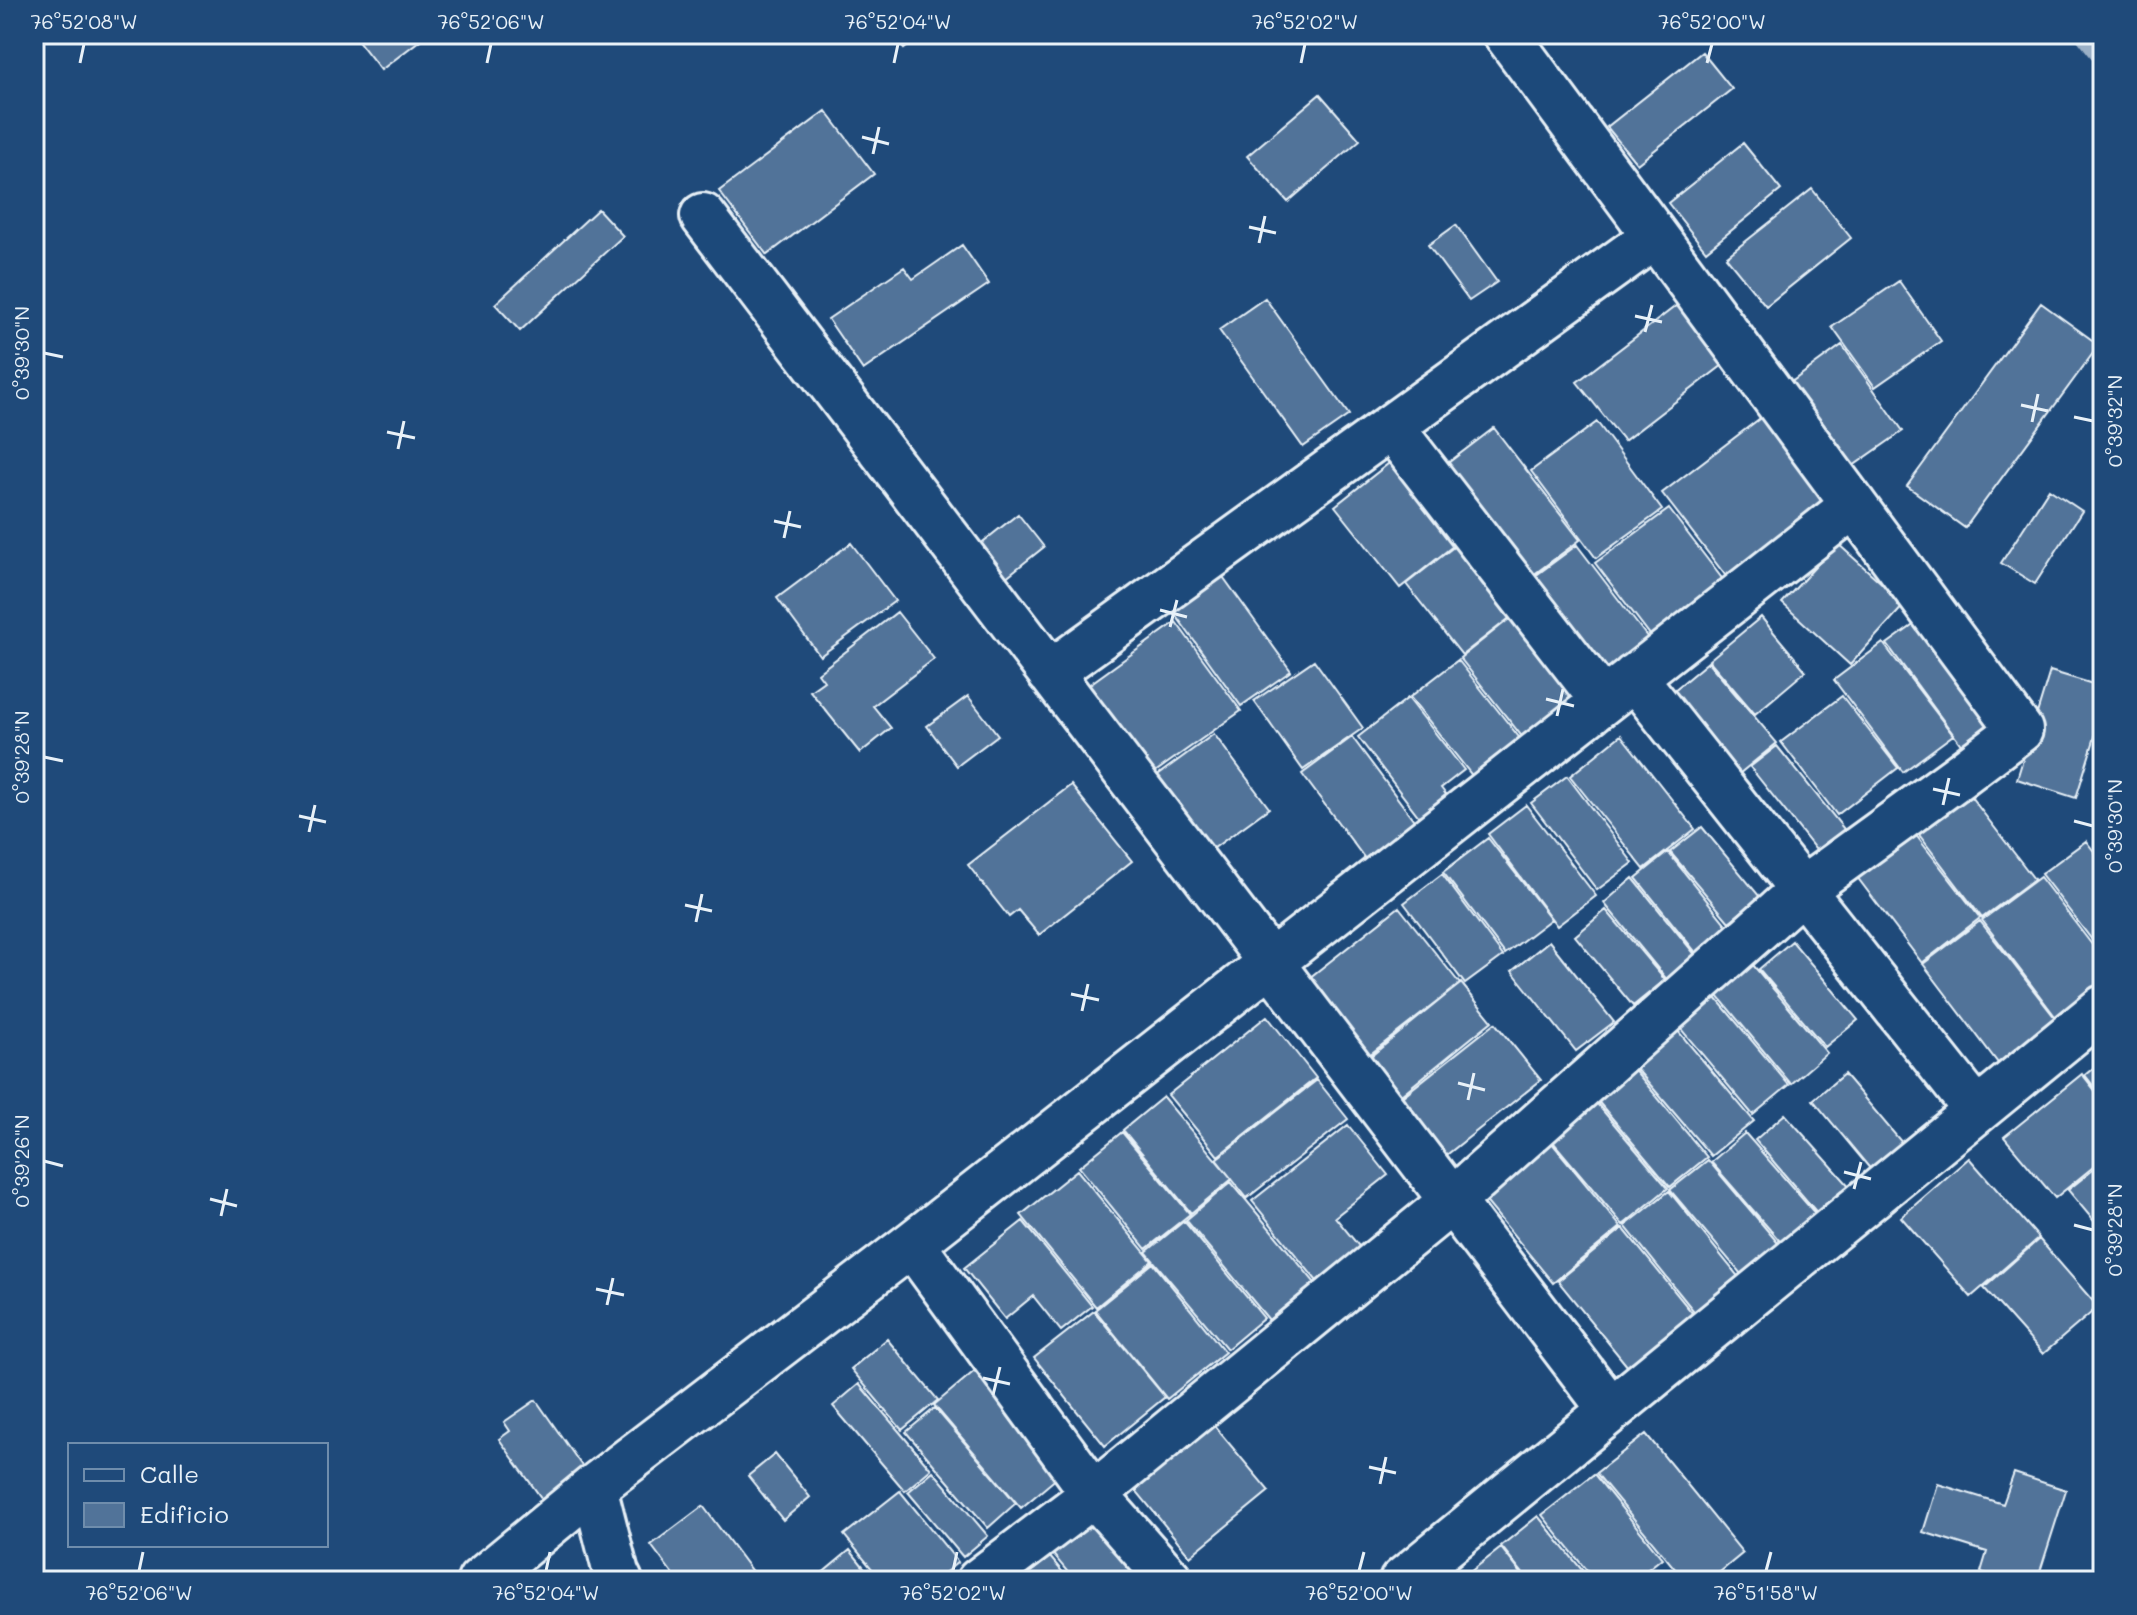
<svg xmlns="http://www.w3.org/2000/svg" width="2137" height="1615" viewBox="0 0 2137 1615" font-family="Mali,sans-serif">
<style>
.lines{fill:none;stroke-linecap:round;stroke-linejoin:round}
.stream{stroke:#9ab0c7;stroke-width:12}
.building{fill:#517399;stroke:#e8f1f8;stroke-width:2}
.minor-casing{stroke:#e8f1f8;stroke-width:50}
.minor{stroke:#1f4a7a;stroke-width:44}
.ticks{fill:none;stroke:#e8f1f8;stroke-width:3}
.neatline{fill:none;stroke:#e8f1f8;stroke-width:3}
.ticks-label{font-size:20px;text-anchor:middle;fill:#e8f1f8}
</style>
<rect width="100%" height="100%" fill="#1f4a7a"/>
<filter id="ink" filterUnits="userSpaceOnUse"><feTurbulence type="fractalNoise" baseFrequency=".0125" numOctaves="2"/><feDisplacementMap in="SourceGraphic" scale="16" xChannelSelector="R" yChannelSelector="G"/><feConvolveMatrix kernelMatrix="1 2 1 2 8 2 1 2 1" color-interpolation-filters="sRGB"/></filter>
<g filter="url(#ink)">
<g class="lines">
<path class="stream" d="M2080 34 2099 58 2103 70"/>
</g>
<path class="building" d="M353 34H428L381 70Z
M891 34H923L904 49Z
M1702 52 1732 89 1637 164 1607 127Z
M1320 94 1360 140 1288 202 1247 156Z
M826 111 874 174 767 255 719 191Z
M1743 143 1781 190 1706 251 1668 203Z
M1812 189 1851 238 1766 306 1726 257Z
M598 209 623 236 520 331 495 304Z
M1456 225 1497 282 1469 301 1428 245Z
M962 245 989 284 863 370 828 319 904 267 913 279Z
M1899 281 1941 341 1875 387 1832 327Z
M1265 298 1349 415 1303 447 1219 330Z
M1685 299 1732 358 1624 441 1577 382Z
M2041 303 2099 345 1965 528 1907 486Z
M1842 345 1903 431 1850 468 1790 383Z
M1767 413 1834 501 1729 580 1662 493Z
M1597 422 1662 510 1596 558 1531 471Z
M1494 428 1580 540 1529 578 1444 466Z
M1393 460 1458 542 1400 588 1335 506Z
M2049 489 2082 511 2035 584 2001 563Z
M1669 509 1724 581 1651 636 1595 563Z
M1018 514 1044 547 995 586 969 553Z
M1460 542 1516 613 1462 655 1406 584Z
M851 543 895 601 820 656 777 598Z
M1837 543 1905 604 1850 665 1782 603Z
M1577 545 1651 642 1593 685 1519 588Z
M1221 574 1291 671 1241 706 1172 610Z
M897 612 934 659 873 706 891 728 860 753 810 691 824 681 818 673Z
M1518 612 1582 693 1524 739 1460 658Z
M1926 616 2001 717 1962 746 1887 644Z
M1761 617 1806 671 1755 714 1709 660Z
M1176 622 1241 711 1148 777 1083 689Z
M1883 643 1953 735 1903 772 1834 680Z
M1314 660 1363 728 1303 770 1254 701Z
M1458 660 1522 741 1474 778 1410 697Z
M1708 662 1777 743 1734 778 1666 697Z
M2050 671 2103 687V711L2076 798 2017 779Z
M968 696 998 735 957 766 927 726Z
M1842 696 1898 768 1837 815 1781 742Z
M1408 698 1464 770 1441 788 1451 801 1423 822 1358 737Z
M1214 734 1269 808 1203 856 1148 782Z
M1621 735 1695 829 1644 869 1570 776Z
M1352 737 1416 823 1366 860 1302 774Z
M1777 746 1844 829 1816 850 1750 767Z
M1567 776 1633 863 1597 890 1531 803Z
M1071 785 1132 861 1039 935 1018 910 1009 917 968 865Z
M1968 793 2034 879 1982 918 1917 832Z
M1526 805 1596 896 1557 926 1488 834Z
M1702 827 1760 897 1729 922 1670 852Z
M1915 834 1980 918 1922 963 1857 877Z
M1488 838 1551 919 1505 954 1443 872Z
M2086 841 2103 863V954L2041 874Z
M1668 852 1729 928 1697 954 1636 878Z
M1442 874 1503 956 1465 984 1404 903Z
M2040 877 2103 959V986L2058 1020 1982 920Z
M1633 878 1697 957 1668 981 1604 903Z
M1399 907 1460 984 1364 1059 1304 982Z
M1606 910 1665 980 1633 1006 1575 936Z
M1980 921 2059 1023 2001 1067 1923 964Z
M1549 941 1614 1022 1576 1051 1512 971Z
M1792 941 1858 1020 1825 1047 1759 969Z
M1753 965 1827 1053 1791 1084 1717 995Z
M1461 983 1492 1021 1396 1099 1365 1061Z
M1716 998 1789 1085 1753 1115 1680 1028Z
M1267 1016 1316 1078 1218 1156 1168 1095Z
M1495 1023 1541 1080 1444 1157 1398 1100Z
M1678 1031 1754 1121 1711 1156 1635 1067Z
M2103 1060V1098L2085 1075Z
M1633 1068 1707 1157 1670 1187 1596 1099Z
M1844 1074 1909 1151 1877 1177 1813 1100Z
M2082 1074 2103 1101V1159L2055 1198 2004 1137Z
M1317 1080 1348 1119 1247 1198 1216 1159Z
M1163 1097 1232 1179 1191 1213 1123 1130Z
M1593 1099 1668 1188 1623 1225 1548 1136Z
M1785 1114 1851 1188 1819 1215 1755 1140Z
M1348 1125 1388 1175 1335 1217 1363 1251 1320 1285 1252 1201Z
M1122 1132 1190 1214 1146 1249 1079 1167Z
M1745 1133 1819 1218 1785 1247 1711 1162Z
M1547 1137 1621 1227 1553 1283 1479 1193Z
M1969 1158 2039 1238 1971 1297 1901 1217Z
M1708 1160 1783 1249 1746 1280 1670 1190Z
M2103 1162V1232L2068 1190Z
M1077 1170 1152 1261 1096 1307 1021 1215Z
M1231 1182 1315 1283 1269 1320 1186 1220Z
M1669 1191 1745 1285 1701 1320 1625 1226Z
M1023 1221 1092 1306 1061 1331 1033 1296 1005 1319 964 1268Z
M1184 1221 1264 1318 1227 1349 1146 1252Z
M1623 1228 1698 1320 1632 1372 1558 1281Z
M2039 1239 2098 1307 2043 1354 1984 1288Z
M1153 1263 1225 1352 1167 1399 1095 1310Z
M1094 1311 1165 1397 1105 1446 1034 1358Z
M887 1339 938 1400 902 1430 851 1369Z
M977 1369 1064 1472 1021 1508 934 1405Z
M859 1384 931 1469 905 1491 833 1406Z
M536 1400 584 1469 542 1499 499 1439 510 1431 504 1422Z
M935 1408 1016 1503 988 1528 906 1432Z
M1212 1423 1269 1491 1190 1556 1134 1488Z
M1646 1434 1743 1553 1709 1581H1685L1596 1473Z
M775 1454 810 1497 783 1520 748 1476Z
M933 1471 988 1536 963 1557 908 1492Z
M2014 1473 2066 1490 2037 1581H2010L1981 1572 1987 1552 1923 1532 1938 1484 2003 1504Z
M1594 1474 1662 1558 1633 1581H1595L1542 1515Z
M900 1491 958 1562 935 1581H882L844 1535Z
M703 1506 759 1581H678L651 1545Z
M1094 1516 1148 1581H1075L1051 1552Z
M1538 1516 1591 1581H1529L1501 1546Z
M1501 1548 1527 1581H1463L1461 1579Z
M850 1550 875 1581H825L820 1575Z
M1050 1557 1070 1581H1019Z"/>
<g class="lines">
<g class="minor-casing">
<path id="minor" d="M703 216 1611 1410
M1391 427 1603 701
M1050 673 1655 236
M1634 677 1977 1111
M912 1244 1094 1494 1171 1581
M594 1487 616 1573 620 1581
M480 1581 594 1487 912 1244 1854 505
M979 1581 1094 1494 1452 1201 1802 890 1959 776 2020 730 1506 34
M1402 1581 2103 1008"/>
</g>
<use href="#minor" class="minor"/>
</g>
</g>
<path class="ticks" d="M80 63 84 44M487 63 491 44M894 63 898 44M1301 63 1305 44M1707 63 1712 44M862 137 889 144M873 154 879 127M1249 227 1276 233M1259 243 1265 216M1635 316 1662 322M1645 332 1652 305M44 353 63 357M2021 405 2048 411M2074 417 2093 421M2032 422 2038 394M387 432 415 438M398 449 404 421M774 521 801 527M784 538 790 511M1160 610 1187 617M1170 627 1177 600M1546 699 1574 706M1557 716 1563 689M44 757 63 761M1933 789 1960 795M1943 805 1949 778M299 816 326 822M2074 821 2093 826M309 832 315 805M685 905 712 911M696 922 702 894M1071 994 1099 1000M1082 1011 1088 984M1458 1083 1485 1090M1468 1100 1474 1073M44 1161 63 1166M1844 1172 1871 1179M1854 1189 1861 1162M210 1199 237 1206M221 1216 227 1189M2074 1225 2093 1230M596 1289 624 1295M607 1305 613 1278M983 1378 1010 1384M993 1395 1000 1367M1369 1467 1396 1473M1380 1484 1386 1457M139 1571 143 1552M546 1571 550 1552M953 1571 957 1552M1359 1571 1364 1552M1766 1571 1771 1552"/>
<rect width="2137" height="1615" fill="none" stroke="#1f4a7a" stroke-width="88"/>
<rect x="68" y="1443" width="260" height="104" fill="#1f4a7a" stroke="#6f8dac" stroke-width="2"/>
<rect x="84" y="1469" width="40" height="12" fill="#1f4a7a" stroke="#6f8dac" stroke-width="2"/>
<text x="140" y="1483" font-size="24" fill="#e8f1f8">Calle</text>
<rect x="84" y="1503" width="40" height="24" fill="#517399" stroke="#6f8dac" stroke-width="2"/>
<text x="140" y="1523" font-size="24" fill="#e8f1f8">Edificio</text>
<rect x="44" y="44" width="2049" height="1527" class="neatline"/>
<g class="ticks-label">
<text x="84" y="29">76°52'08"W</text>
<text x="491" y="29">76°52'06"W</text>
<text x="898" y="29">76°52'04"W</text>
<text x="1305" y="29">76°52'02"W</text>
<text x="1712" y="29">76°52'00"W</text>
<text transform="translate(22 353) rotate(-90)" y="7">0°39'30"N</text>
<text transform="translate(2115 421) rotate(-90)" y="7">0°39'32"N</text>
<text transform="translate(22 757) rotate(-90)" y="7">0°39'28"N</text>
<text transform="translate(2115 826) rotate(-90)" y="7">0°39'30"N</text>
<text transform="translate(22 1161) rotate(-90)" y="7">0°39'26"N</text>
<text transform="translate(2115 1230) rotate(-90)" y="7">0°39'28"N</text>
<text x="139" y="1600">76°52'06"W</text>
<text x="546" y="1600">76°52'04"W</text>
<text x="953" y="1600">76°52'02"W</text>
<text x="1359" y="1600">76°52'00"W</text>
<text x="1766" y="1600">76°51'58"W</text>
</g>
</svg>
